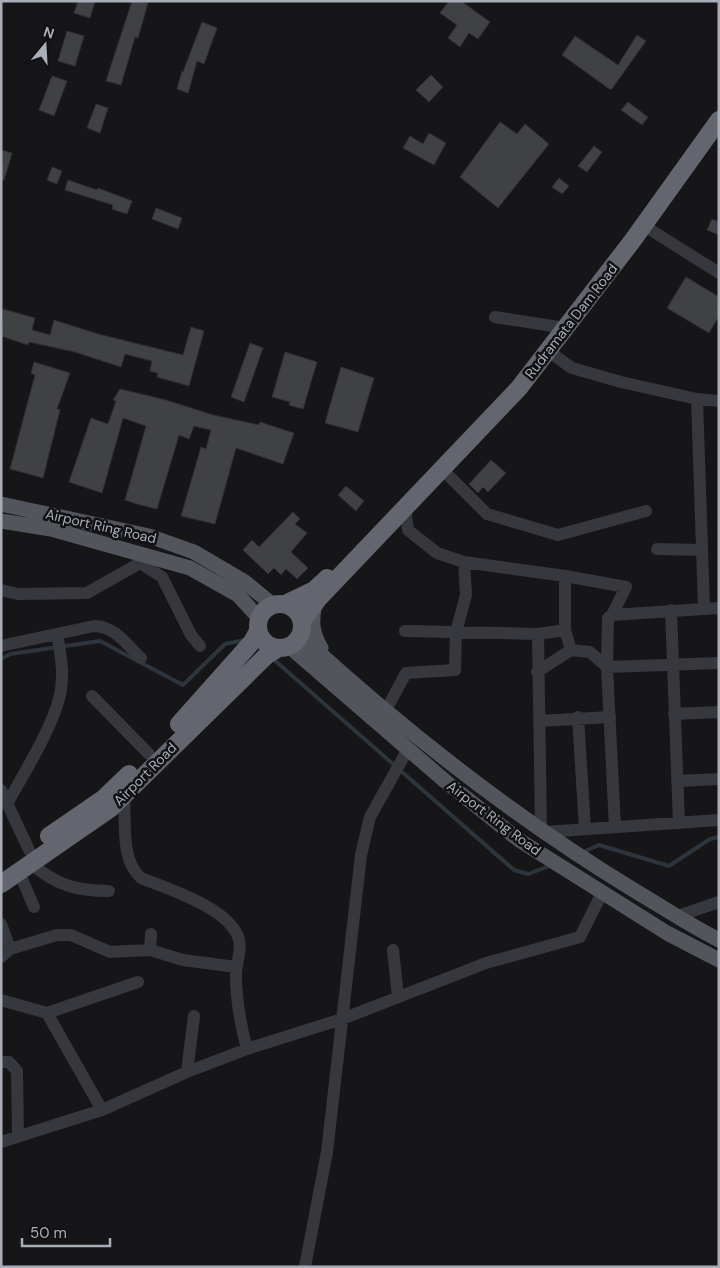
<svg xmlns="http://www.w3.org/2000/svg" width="720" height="1268" viewBox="0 0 720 1268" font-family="'DM Sans',sans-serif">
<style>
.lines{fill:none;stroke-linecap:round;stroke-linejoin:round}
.stream{stroke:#2c353c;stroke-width:4}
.building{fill:#404145;stroke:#303034}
.minor{stroke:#37383d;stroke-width:12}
.major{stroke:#53555c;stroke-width:15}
.highway{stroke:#63666e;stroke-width:18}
.labels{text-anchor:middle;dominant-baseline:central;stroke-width:5;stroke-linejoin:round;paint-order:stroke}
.street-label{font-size:14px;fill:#a8adb8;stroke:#111113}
</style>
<rect width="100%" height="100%" fill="#161618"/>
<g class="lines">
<path class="stream" d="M272 658 514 870 528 874 552 865
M1 659 10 654 100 641 183 685 225 644 245 640
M581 853 599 845 669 866 710 839 719 837"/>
</g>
<path class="building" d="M78 1H95L90 18 74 13Z
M132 1 148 3 138 38 135 37 121 85 106 81Z
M449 1H461L490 22 478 39 469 33 460 47 448 38 457 25 440 13Z
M202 22 217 28 204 64 197 61 188 93 177 89 182 71 183 72Z
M67 31 84 36 75 66 58 61Z
M637 35 646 41 611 90 562 55 575 36 618 65Z
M431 75 443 87 429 102 416 90Z
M52 76 67 81 54 116 39 110Z
M628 102 648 117 642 125 621 110Z
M96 104 108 108 100 133 87 128Z
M500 122 517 134 525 124 549 144 498 208 460 177Z
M429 133 446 143 434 165 403 148 410 136 423 144Z
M594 146 602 152 587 172 578 166Z
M1 150 12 153 4 180H1Z
M52 167 62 171 57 184 47 180Z
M559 178 569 186 562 194 552 187Z
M68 180 97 190 98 188 132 201 127 214 112 209 113 205 65 190Z
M156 208 182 218 178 229 152 219Z
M712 219 719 222V235L707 230Z
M686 277 719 297V316L709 333 667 308Z
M3 309 35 318 32 330 50 335 54 320 98 334 183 355 191 327 204 331 189 386 157 377 158 373 150 371 152 361 125 354 121 367 75 352 29 342 28 345 1 336Z
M250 343 263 348 244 402 231 397Z
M285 352 317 362 303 409 289 405 290 402 272 397Z
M34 362 70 373 57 409 60 410 43 478 10 469 35 375 31 373Z
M341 367 374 378 358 432 325 423Z
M120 389 166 400 213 415 259 425 260 422 294 433 283 464 236 448 215 524 181 516 201 447 206 449 211 430 194 426 189 439 179 435 157 509 137 504 125 500 146 426 123 418 102 493 69 482 91 418 108 424 116 401 113 400Z
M491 460 506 473 488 492 483 487 478 493 469 484Z
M346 486 364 501 356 511 338 495Z
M293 512 300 519 295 524 307 533 291 552 308 568 297 579 286 569 281 575 274 568 268 574 243 550 252 540 259 547Z"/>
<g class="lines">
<path class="minor" d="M643 225 719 273
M495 317 565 328
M548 351 572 368 621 382 697 399 719 401
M697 399 704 608
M442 469 487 514 558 535 646 511
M405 507 408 530 437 553 464 562 565 576 626 587 612 615 608 618 607 667 615 827
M657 549 702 550
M565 576V630L571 650
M1 590 18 594 87 593 140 563 162 577 191 635 200 646
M671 610 679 823
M612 615 719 608
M405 631 538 634 565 630
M538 634 541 829
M1 646 94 626C115 626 127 645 141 658
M537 672 571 650 590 652 607 667 719 663
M92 696 149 754
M386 710 406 673 455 670 456 632 466 595 464 562
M674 714 719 712
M578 717 585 829
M539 721 610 717
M677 781 719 779
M1 790 29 850
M124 795C126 820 120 860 141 878 168 889 232 909 239 940 242 952 236 962 236 974 236 1001 240 1023 247 1049
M7 804C24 773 50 732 59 699 65 677 61 656 57 634
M545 832 719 820
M31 863C55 885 77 891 109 891
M19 872 34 907
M678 916 719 902
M1 924 10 949
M151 934 150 950 183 960 236 967
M393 950 398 997
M1 957 10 949 57 935H71L110 952 150 950
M1 1000 47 1013 102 1110 187 1072 194 1016
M47 1013 138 982
M1 1062H9L17 1071 18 1136
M187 1072 247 1049 342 1019 486 963 580 937 602 893
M1 1142 102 1110
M305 1267 327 1152 361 855 370 817 408 749"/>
<path class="major" d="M1 504 149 536 194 552 245 582 273 605
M1 521 51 529 190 568 238 595 259 618
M315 604C311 621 312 633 321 648
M302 633 306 641C408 734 518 820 637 892 664 908 691 926 719 940
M290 647 445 781 519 840 667 933 719 960"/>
<path class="highway" d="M258 626a22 22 0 1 1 44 0a22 22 0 1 1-44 0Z
M285 604 314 590 327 578
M302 621 319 598 519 388 633 240 719 120
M179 724 252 642 258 631
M49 836 103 799 129 774
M1 884 111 808 267 655 277 649"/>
</g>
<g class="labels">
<g class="street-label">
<text transform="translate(571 321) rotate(-52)">Rudramata Dam Road</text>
<text transform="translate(101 526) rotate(13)">Airport Ring Road</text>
<text transform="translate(145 774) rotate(-45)">Airport Road</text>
<text transform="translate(494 818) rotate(37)">Airport Ring Road</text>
</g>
</g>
<rect width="720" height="1268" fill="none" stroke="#a8adb8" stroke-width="5"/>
<g transform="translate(45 45) rotate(18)" stroke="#111113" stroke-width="4" paint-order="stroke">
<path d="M0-4L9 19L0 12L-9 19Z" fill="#a8adb8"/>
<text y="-8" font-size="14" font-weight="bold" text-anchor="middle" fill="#a8adb8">N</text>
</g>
<path d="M22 1238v8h88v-8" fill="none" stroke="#a8adb8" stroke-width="2.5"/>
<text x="30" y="1238" font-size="15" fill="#a8adb8" stroke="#111113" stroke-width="4" paint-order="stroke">50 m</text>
</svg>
